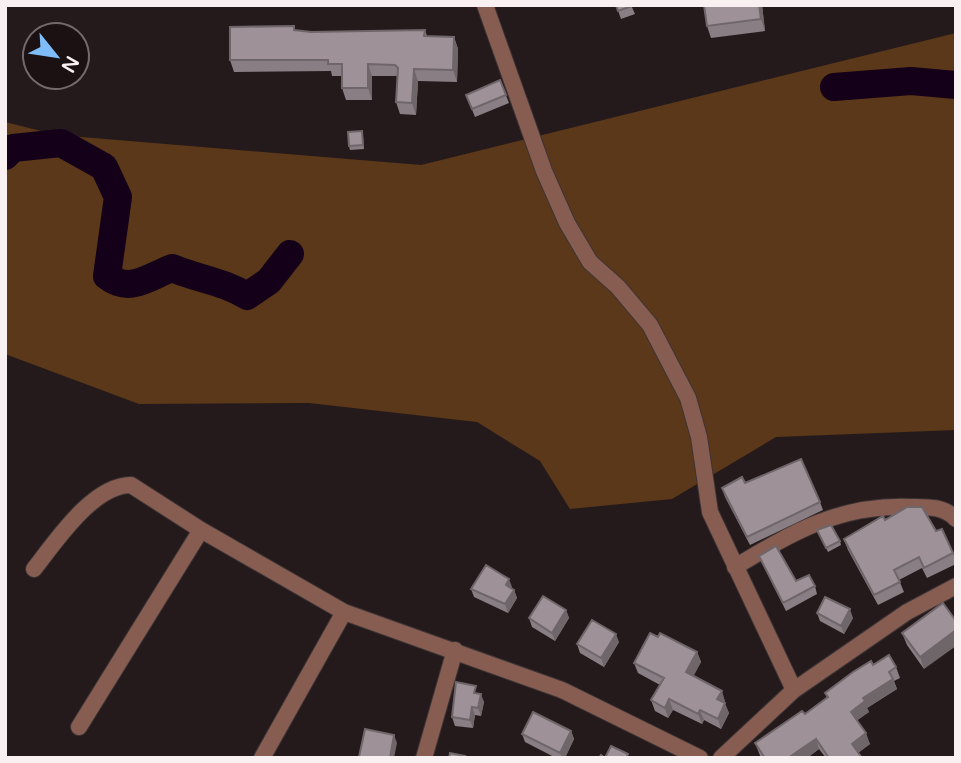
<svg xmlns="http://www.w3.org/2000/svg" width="961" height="763" viewBox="0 0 961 763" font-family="'Varela Round',sans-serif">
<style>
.green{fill:#5b3819}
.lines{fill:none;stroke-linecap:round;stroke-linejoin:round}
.river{stroke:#140018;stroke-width:28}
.minor-casing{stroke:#3d3435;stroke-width:18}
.minor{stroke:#875d52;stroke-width:16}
.wall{fill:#887e83}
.shaded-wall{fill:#6f666a}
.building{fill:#9e9298;stroke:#6f666a;stroke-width:2}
</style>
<rect width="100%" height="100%" fill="#241a1b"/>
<path class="green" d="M956 33V430L776 437 672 499 570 509 540 461 477 422 309 403 139 404 5 354V122L57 135 421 165Z"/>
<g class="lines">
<path class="river" d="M834 87 911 81 956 85
M5 156 13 148 61 143 104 167 118 197 107 276C130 294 148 277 172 268 198 279 223 281 247 296L269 281 290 254"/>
<g class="minor-casing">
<path id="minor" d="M485 5 544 171 567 223 590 262 618 287 650 325 688 398 699 437 710 512 794 690
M735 567C793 532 840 504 911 507 927 507 944 506 956 519
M34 569C56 541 93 485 131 485L201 530 344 612 562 690 700 758
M79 727 201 530
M262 758 344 612
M424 758 455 650
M721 758 794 690 907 612 956 586"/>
</g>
<use href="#minor" class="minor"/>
</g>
<path class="wall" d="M616 5H631L635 14 621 19Z
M762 5 765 31 711 38 707 26Z
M296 30 311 32 425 30 427 36 454 37 458 49 457 82 418 81 416 115 400 114 396 102 398 76H372V100H346L342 88V76H332L331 71 234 72 230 60Z
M500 80 509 103 475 117 466 95Z
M363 136 364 149 350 150 349 146Z
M745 483 820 502 823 510 750 545 725 497 722 488Z
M885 520 936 531 953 553 956 560V564L927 578 922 568 899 580 904 592 878 605 848 550 844 539Z
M817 530 840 541 841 545 828 552Z
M759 556 796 581 815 586 817 594 786 611 762 563Z
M512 587 511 588 514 590 517 598 508 613 474 597 471 589Z
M943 603 924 669 907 645 902 633Z
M566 610 569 618 555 641 532 627 529 618Z
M817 613 853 618 844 634 820 621Z
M658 637 697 652 701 662 693 676 725 701 724 703 729 713 721 729 704 720 702 724 673 710 668 718 655 711 651 700 660 685 638 673 634 663Z
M619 642 604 667 580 653 577 644Z
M873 665 896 667 900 678 894 681 897 689 867 708 869 712 857 720 870 744 858 753 862 758H826L819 749 807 758H761L755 743 805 714 827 698 825 693Z
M479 694 484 702 481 716 475 715 473 728 455 726 452 717Z
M571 731 574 739 565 758H556L525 742 522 734Z"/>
<path class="shaded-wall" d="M759 5H762L765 31 761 19Z
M454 37 458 49 457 82 453 70Z
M368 64 372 76V100L368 88Z
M414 69 418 81 416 115 412 103Z
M509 579 512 587 509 593 506 585Z
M514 590 517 598 508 613 505 604Z
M850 609 853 618 844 634 841 626Z
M566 610 569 618 555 641 552 633Z
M956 630V646L924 669 920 657Z
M616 634 619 642 604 667 601 658Z
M697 652 701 662 690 683 686 672Z
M893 679 897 689 867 708 869 712 855 722 851 712 863 698Z
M722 691 725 701 721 709 717 699Z
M481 694 484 702 481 716 478 708Z
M669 699 673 710 668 718 665 708Z
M725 703 729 713 721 729 718 719Z
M472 707 475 715 473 728 470 720Z
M700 710 704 720 702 724 698 714Z
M571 731 574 739 565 758H562L560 753Z
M866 733 870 744 856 754 852 744Z
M394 735 397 743 394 758H390Z
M816 739 819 749 807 758H788Z"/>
<path class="building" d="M616 5H631L632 6 618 11Z
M704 5H759L761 19 707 26Z
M294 26V30L311 32 425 30 424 36 454 37 453 70 414 69 412 103 396 102 398 68 395 65 368 64V88H342V64H328V60H230V27Z
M500 80 506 95 472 109 466 95Z
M362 131 363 145 349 146 348 132Z
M801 459 820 502 747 537 722 488 742 477 745 483Z
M907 507H922L936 531 942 529 953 553 924 568 919 557 894 570 900 582 874 595 844 539 883 516 885 520Z
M831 525 840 541 826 548 817 530Z
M776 546 796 581 809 575 815 586 783 603 759 556Z
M486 565 509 579 506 585 514 590 505 604 471 589Z
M543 596 566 610 552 633 529 618Z
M825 597 850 609 841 626 817 613Z
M943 603 956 621V630L920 657 902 633Z
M592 620 616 634 601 658 577 644Z
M650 633 658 637 660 633 697 652 686 672 722 691 717 699 725 703 718 719 700 710 698 714 669 699 665 708 651 700 664 678 634 663Z
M889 655 896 667 889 672 893 679 863 698 865 701 851 712 866 733 852 744 862 758H829L816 739 788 758H765L755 743 802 711 805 714 828 697 825 693 853 672 871 661 873 665Z
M456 682 476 686 474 693 481 694 478 708 472 707 470 720 452 717Z
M533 712 571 731 560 753 522 734Z
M365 729 394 735 390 758 359 757Z
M611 746 628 754 626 758H599L601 755 605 758Z
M450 753 465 756 464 758H449Z"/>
<rect width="961" height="763" fill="none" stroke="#f8f0f1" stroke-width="14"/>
<g transform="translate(56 56) rotate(120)"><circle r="33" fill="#1b1112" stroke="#736a6b" stroke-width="2"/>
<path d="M0-5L12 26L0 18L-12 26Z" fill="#7fbdfa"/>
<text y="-10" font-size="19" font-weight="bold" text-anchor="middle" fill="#f8f0f1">N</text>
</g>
</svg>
